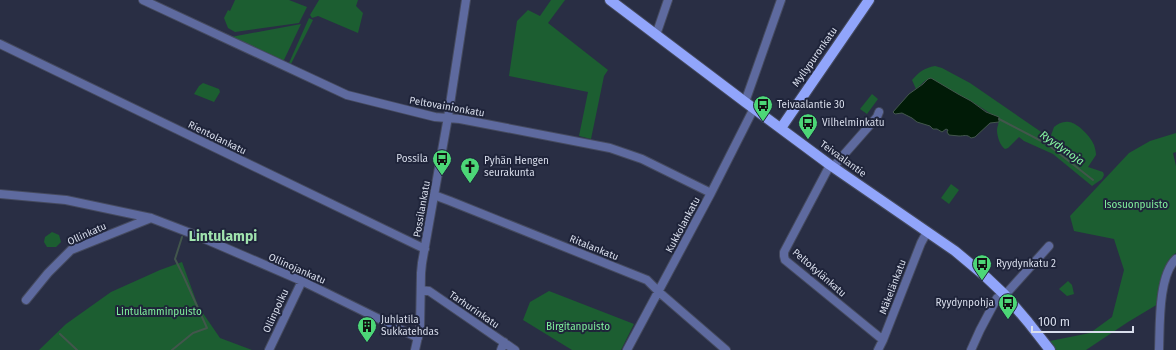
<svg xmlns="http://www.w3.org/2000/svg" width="1176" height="350" viewBox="0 0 1176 350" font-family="'Fira Sans',sans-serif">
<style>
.green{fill:#1c5e31}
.water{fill:#011b07;stroke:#42564c}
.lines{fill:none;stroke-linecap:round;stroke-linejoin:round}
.stream{stroke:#42564c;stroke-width:2}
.minor-casing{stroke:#454a5f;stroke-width:10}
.major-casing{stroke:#454a5f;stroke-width:12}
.minor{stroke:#5e6a9f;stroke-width:8}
.major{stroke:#91a5fb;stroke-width:10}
.labels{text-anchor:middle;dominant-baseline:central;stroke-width:4;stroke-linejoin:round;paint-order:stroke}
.street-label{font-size:10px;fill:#d9deec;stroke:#1f243a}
.poi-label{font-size:10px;fill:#d9deec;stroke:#1f243a;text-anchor:start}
.park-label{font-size:10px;fill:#82f39e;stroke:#1f243a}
.water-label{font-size:11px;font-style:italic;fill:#88f9a3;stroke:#1f243a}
.district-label{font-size:14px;font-weight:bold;fill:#a0e3ae;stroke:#1f243a}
</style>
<rect width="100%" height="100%" fill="#292e44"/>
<path class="green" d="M235 0H289L307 7 299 23 235 32 228 28 224 18 228 10 230 11Z
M319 0H358L356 6 363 13 358 33 318 16 312 18 310 15Z
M551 0H565L548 23 608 70 604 76 591 139 579 136 588 92 509 76 517 21 528 10 540 16Z
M309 18 313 20 291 64 289 63Z
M301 24 283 62 231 37Z
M935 66 942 68 970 83 1050 138 1054 127C1058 124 1063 121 1069 122 1078 123 1091 137 1094 145 1095 148 1096 152 1096 155L1088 167 1103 172 1104 175 1102 179 1092 186 1053 154 1024 141 1019 137 1008 148 1005 149C1000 146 997 136 997 130 997 127 999 123 999 119L971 101 926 80 916 89 912 80C919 72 924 68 935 66Z
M203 83 219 89 220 92 214 102 194 94 199 86Z
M872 94 878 99 867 114 860 109Z
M1176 133V152L1173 153 1176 166V253C1161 262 1161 288 1158 304L1128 322 1086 350H1056L1050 341 1090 333 1112 317 1124 270 1114 239 1074 231 1070 216 1129 153 1150 141Z
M951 184 959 190 949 204 941 198Z
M52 232 59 235 61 242 56 247H47L44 242 45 237Z
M182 262 198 306 220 338 252 350H39L66 324 111 292 160 270Z
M1068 281 1072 285 1074 294 1067 296 1059 289Z
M549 291 634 324 621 350H572L523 320 530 302Z"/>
<path class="water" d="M931 78 958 94 971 101 986 112 999 117V122L990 123 975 137 971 138C967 134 964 136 959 136 956 136 952 135 949 135L947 132 948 130 946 129 942 132 937 129H933L930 126 917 122 912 118 902 113 895 114 893 112 909 94 923 84 928 79Z"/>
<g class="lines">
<path class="stream" d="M999 119 1047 144 1093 180
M60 334 77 350
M172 350 193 333 207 328 183 275 175 259 182 237"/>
<g class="minor-casing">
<path id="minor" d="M143 0 347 95 435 117 460 119 610 148 642 159 711 193
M656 35 668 0
M0 44 425 249
M745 102 781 0
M830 165 784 252V256L785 260 883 340
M833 167 877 117 879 112
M0 194 66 200 151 218 198 236 302 281 418 338
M434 195 450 201 647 280 659 292 726 350
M421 290 429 291 515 350
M26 300 48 273 71 250 151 218
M269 350 302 281
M415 350 420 328 421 273 422 263 448 117 466 0
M501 350 504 342
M627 350 711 193 754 108
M878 350 883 340 921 243 927 232
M971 350 980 330 997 298 1005 295 1049 246
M1159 350C1160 326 1158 276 1176 259"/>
</g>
<g class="major-casing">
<path id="major" d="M610 0 745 102 830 165 955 251 986 277 1005 295 1028 322 1050 350
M781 128 869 0"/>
</g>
<use href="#minor" class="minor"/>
<use href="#major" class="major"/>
</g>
<defs>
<g id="bus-pin" transform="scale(1)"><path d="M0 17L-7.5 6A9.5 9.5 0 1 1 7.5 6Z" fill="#4cd677" stroke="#1f243a"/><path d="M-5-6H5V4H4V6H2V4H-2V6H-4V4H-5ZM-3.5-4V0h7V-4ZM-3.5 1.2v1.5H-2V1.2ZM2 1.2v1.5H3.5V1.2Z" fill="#111"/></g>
<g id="church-pin" transform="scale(1)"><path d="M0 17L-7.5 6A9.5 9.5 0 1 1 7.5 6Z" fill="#4cd677" stroke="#1f243a"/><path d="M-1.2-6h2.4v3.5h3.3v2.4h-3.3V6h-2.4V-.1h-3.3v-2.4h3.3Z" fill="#111"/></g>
<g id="building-pin" transform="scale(1)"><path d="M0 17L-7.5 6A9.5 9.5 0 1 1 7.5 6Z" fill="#4cd677" stroke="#1f243a"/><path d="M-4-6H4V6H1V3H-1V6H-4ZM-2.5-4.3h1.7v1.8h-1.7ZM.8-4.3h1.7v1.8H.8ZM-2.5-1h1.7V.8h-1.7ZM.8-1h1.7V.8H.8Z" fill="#111"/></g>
</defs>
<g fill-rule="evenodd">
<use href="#bus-pin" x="763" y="105"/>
<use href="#bus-pin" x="808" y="123"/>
<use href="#bus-pin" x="442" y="159"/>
<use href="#church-pin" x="470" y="167"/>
<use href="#bus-pin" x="982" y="264"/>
<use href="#bus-pin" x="1008" y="303"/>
<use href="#building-pin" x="367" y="326"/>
</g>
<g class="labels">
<g class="street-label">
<text transform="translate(815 57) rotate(-55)">Myllypuronkatu</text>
<text transform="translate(447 107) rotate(10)">Peltovainionkatu</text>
<text transform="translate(217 138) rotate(26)">Rientolankatu</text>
<text transform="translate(843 159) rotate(36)">Teivaalantie</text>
<text transform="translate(422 209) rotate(-80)">Possilankatu</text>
<text transform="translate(683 225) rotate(-62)">Kukkolankatu</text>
<text transform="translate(87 234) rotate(-24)">Ollinkatu</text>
<text transform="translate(594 248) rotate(22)">Ritalankatu</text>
<text transform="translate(297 269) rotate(24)">Ollinojankatu</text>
<text transform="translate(819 273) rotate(41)">Peltokylänkatu</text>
<text transform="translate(893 287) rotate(-69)">Mäkelänkatu</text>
<text transform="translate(474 310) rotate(34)">Tarhurinkatu</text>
<text transform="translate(276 311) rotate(-65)">Ollinpolku</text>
</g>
<g class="poi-label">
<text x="777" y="105">Teivaalantie 30</text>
<text x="822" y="123">Vilhelminkatu</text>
<text x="428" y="159" text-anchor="end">Possila</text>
<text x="484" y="161">Pyhän Hengen<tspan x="484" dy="12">seurakunta</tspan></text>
<text x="996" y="264">Ryydynkatu 2</text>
<text x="994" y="303" text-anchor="end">Ryydynpohja</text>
<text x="381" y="320">Juhlatila<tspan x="381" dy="12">Sukkatehdas</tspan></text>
</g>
<g class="park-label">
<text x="1136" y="205">Isosuonpuisto</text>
<text x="159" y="312">Lintulamminpuisto</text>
<text x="578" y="327">Birgitanpuisto</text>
</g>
<g class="water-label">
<text transform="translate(1062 148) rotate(35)">Ryydynoja</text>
</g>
<g class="district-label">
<text x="223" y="236">Lintulampi</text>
</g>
</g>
<path d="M1032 326v6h101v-6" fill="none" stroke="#d9deec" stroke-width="2"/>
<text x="1038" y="326" font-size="12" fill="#d9deec" stroke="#1f243a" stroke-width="3" paint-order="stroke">100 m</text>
</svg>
